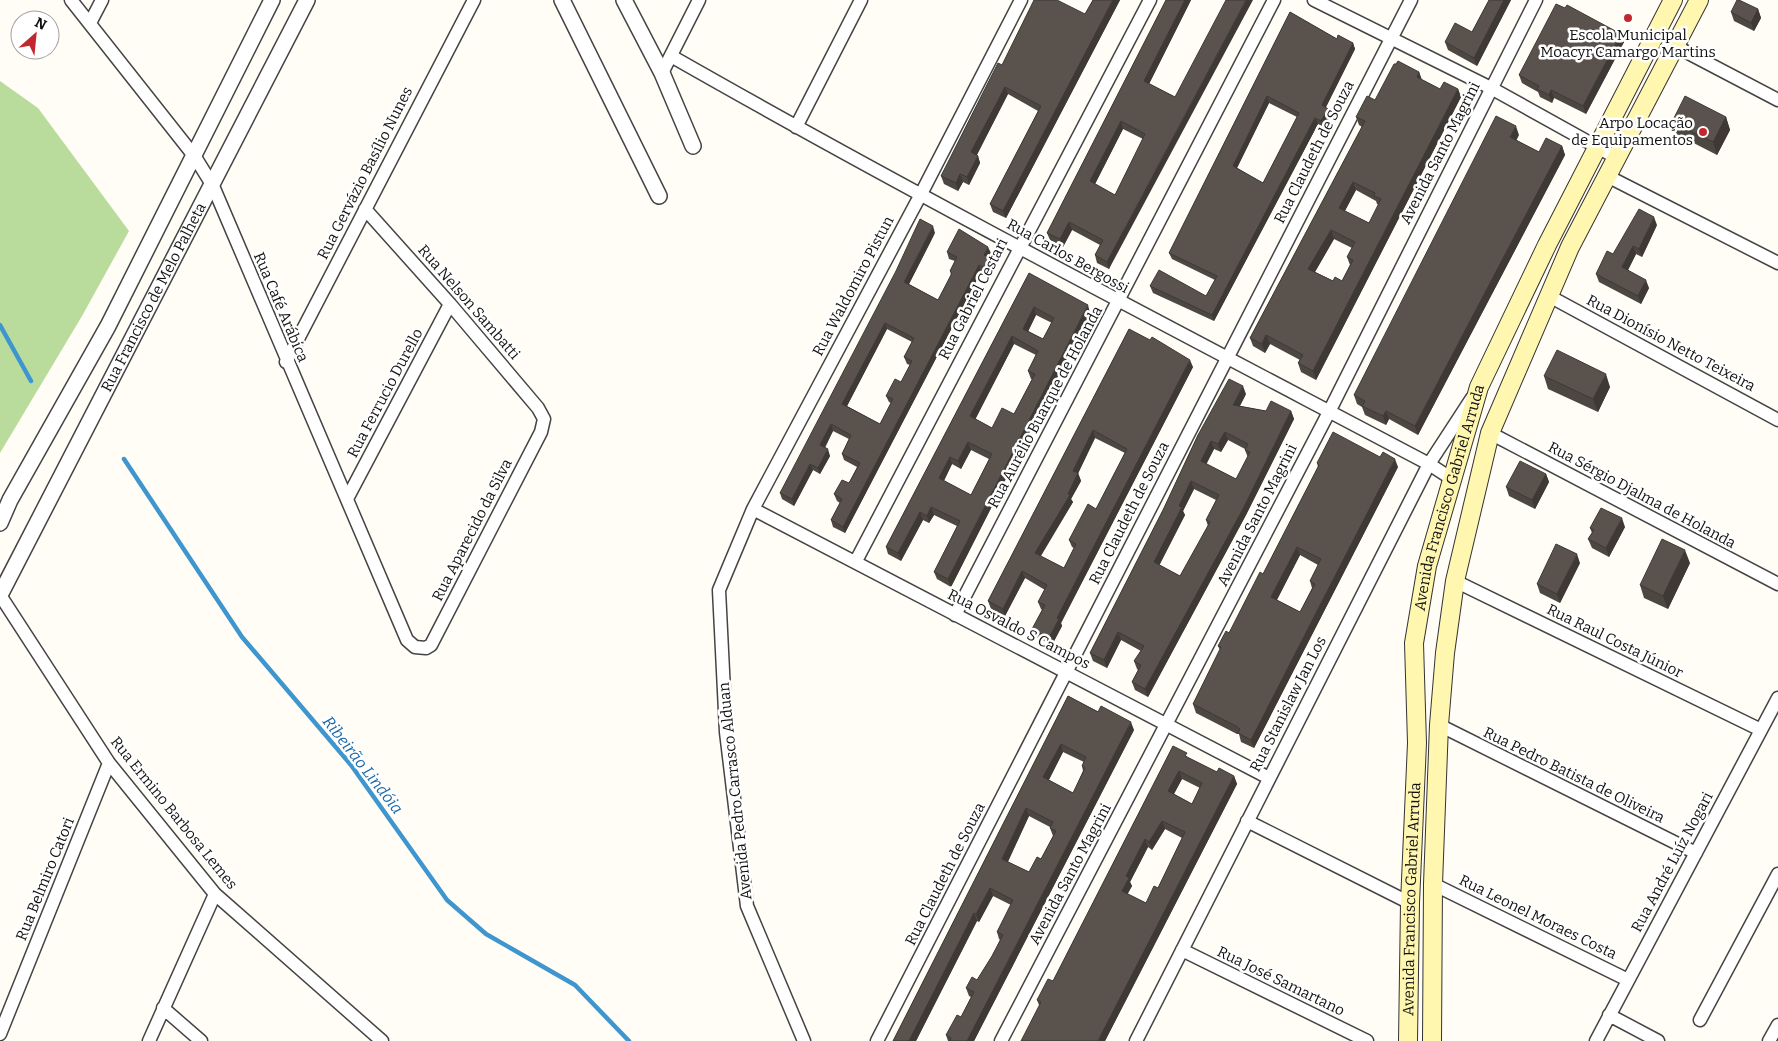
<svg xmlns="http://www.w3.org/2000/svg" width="1778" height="1041" viewBox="0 0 1778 1041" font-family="Bitter,serif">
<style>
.forest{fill:#b9dc9c}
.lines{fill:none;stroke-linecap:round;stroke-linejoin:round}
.stream{stroke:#3f96cf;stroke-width:4.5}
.minor-casing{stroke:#444;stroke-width:15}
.tertiary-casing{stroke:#444;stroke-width:18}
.secondary-casing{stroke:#333;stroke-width:20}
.minor{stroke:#fff;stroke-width:12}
.tertiary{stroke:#fff;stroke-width:15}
.secondary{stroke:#fff6b0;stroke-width:18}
.wall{fill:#4d4742;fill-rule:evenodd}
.shaded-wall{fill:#3f3936}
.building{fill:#5a524d;stroke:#3f3936;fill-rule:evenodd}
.poi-dot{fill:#c4262e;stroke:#fff;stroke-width:2}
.labels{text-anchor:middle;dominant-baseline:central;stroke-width:5;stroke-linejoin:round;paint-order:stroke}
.poi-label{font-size:15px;fill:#111;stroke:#fff}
.street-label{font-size:15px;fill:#111;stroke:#fff}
.water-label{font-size:16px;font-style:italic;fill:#1768a6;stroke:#fff}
</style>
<rect width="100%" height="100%" fill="#fffdf5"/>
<path class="forest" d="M0 81 38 108 129 231 82 316 0 453Z"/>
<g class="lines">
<path class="stream" d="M0 325 31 381
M124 459 242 637 351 765 447 900 486 934 575 985 629 1041"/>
<g class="minor-casing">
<path id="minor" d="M71 0 195 157 213 186 407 640 415 647 426 648 431 645 541 432 544 419 538 408 450 304 365 209
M1314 0 1491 88 1617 158
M90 23 102 0
M1675 46 1778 100
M671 56C920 198 1175 330 1429 464L1452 479
M662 73 699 0
M796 127 861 0
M1607 176 1778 263
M1549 296 1778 420
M286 362 474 0
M1490 433 1778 584
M348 497 450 304
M753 509 1269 778
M856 561 1150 0
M1455 581 1761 730
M0 595 109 763 215 894 382 1041
M955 615 1274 0
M1439 725 1696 853
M1247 821 1410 903
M1433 884 1628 980
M1182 950 1367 1041
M163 1008 201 1041
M1609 1015 1658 1041
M1700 1020 1778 874
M0 1034 109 763
M149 1041 215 894
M804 1041 747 906 726 732 719 590 753 509 921 194 1021 0
M877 1041 1411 0
M1001 1041 1329 412 1536 0
M1136 1041 1429 464 1472 398
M1596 1041 1778 698
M1769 1041 1778 1025"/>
</g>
<g class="tertiary-casing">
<g id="tertiary">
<path d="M562 0 659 196"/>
<path d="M624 0 662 73 693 146"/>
<path d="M0 523 10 500 108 326 272 0"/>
<path id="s1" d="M0 595 307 0"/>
</g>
</g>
<g class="secondary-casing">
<g id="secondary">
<path id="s2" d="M1408 1041 1410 903 1417 743 1414 643 1427 566 1479 387 1547 245 1673 0"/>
<path d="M1432 1041 1433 884 1439 725 1445 653 1455 581 1490 433 1570 247 1699 0"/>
</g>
</g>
<use href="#minor" class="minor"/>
<use href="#tertiary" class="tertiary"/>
<use href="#secondary" class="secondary"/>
</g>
<path class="wall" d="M1093 0H1120L1006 218 993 212 990 204 1038 111 1008 94 977 155 978 156 980 163 969 185 963 182 958 191 944 184 941 176 1002 65 1085 14Z
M1166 0H1191L1149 84 1175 97 1109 269 1097 263 1095 255 1100 245 1072 230 1063 247 1050 240 1047 233ZM1123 129 1143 139 1115 195 1095 184Z
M1489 0H1511L1477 66 1448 50 1445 42 1472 32Z
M1565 8 1621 34 1624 42 1586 114 1554 98 1552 103 1540 97 1538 92 1522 83 1519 75Z
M1758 9 1761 18 1754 31 1734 21 1731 12Z
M1290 12 1337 39 1353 43 1355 49 1326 107 1331 115 1324 127 1318 124 1214 321 1153 293 1150 286 1206 296 1215 280 1172 259 1169 253ZM1269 103 1297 117 1263 183 1237 168Z
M1419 72 1422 80 1440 89H1458L1461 97 1316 380 1301 372 1298 363 1300 360 1270 344 1265 353 1253 346 1250 338 1362 127 1359 125 1356 117 1375 100ZM1356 190 1376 201 1377 204 1379 205 1369 223 1345 211ZM1334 239 1352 248 1347 257 1350 265 1342 281H1333L1315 272Z
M1726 117 1730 130 1717 155 1676 134 1672 122Z
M1519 135 1516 140 1539 152 1562 146 1565 155 1418 435 1389 419 1386 425 1365 415 1362 407 1357 404 1354 395Z
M1657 225 1642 257 1636 254 1628 270 1649 288 1641 304 1599 282 1596 274 1613 254Z
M935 233 909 284 938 300 951 275 950 271 955 261 949 259 947 252 991 253 989 257 992 259 995 265 989 275 981 272 845 533 833 527 831 520 840 503 837 501 834 494 849 483 857 467 844 460 842 454 849 439 833 431 825 448 830 456 820 474 813 470 794 506 782 499 780 493ZM887 329 912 342 904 357 907 364 910 365 901 382 886 396 889 402 891 403 880 424 847 406Z
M1029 273 1090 313 951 587 937 579 934 572 957 526 934 515 929 523 923 520 901 561 888 554 886 547ZM1036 315 1052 323 1043 339 1028 331ZM1014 344 1036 355 1028 371 1031 379H1032L1014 414 992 428 975 419ZM971 450 989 459 971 495 944 481 952 464 961 469Z
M1129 329 1193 367 1061 623 1062 626 1052 645 1035 636 1032 629 1042 610 1041 609 1038 602 1045 590 1025 578 1005 616 991 609 988 601ZM1095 438 1125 453 1096 509 1069 540 1072 547 1074 548 1064 568 1040 556 1073 502 1071 499 1081 481 1078 473Z
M1544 376 1610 387 1598 412 1548 389Z
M1246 394 1240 406 1266 411H1291L1294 419 1246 515 1148 697 1135 690 1132 682 1138 670 1137 669 1134 661 1141 651 1121 640 1107 668 1093 661 1090 653 1163 510 1198 435ZM1228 440 1245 449V450L1248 458 1236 479 1206 464 1214 449 1221 452ZM1194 489 1216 500 1206 520 1208 526 1180 576 1159 565 1185 515 1183 511Z
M1317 463 1398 467 1254 748 1241 742 1239 734H1237L1196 713 1193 704 1220 650 1218 646 1229 633 1263 574 1318 467ZM1300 555 1318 565 1310 581 1312 588 1300 612 1277 600Z
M1546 474 1549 482 1535 509 1509 496 1506 487Z
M1625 527 1609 557 1592 548 1588 539 1592 533 1590 528Z
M1580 563 1560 603 1540 593 1537 584Z
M1690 563 1668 609 1644 598 1640 585Z
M1068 696 1134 730 974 1041H948L946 1035 961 1017 971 997 969 996 966 988 977 980 992 956 1000 940 999 939 997 932 1011 905 993 896 979 922 977 921 916 1041H893ZM1063 752 1084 762 1082 766 1083 771 1073 793 1049 780ZM1029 816 1050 827V828L1053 836 1041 859 1029 872 1008 862Z
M1173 746 1189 758 1217 772 1234 776 1237 784 1105 1041 1039 1005 1037 1000 1053 981ZM1182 779 1200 788 1192 804 1174 794ZM1165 829 1182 838 1158 888 1146 903 1127 894 1132 886 1130 882 1148 847 1152 850Z"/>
<path class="shaded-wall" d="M1113 0H1120L1006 218 1003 211Z
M1185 0H1191L1147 88 1144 81Z
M1246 0H1253L1109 269 1107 262Z
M1504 0H1511L1477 66 1474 58Z
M1758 9 1761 18 1754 31 1751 23Z
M1621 34 1624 42 1586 114 1583 106Z
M1353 43 1355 49 1324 111 1322 105Z
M1419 72 1422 81 1417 77Z
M1005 87 1008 94 974 160 971 152Z
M1458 89 1461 97 1316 380 1313 371Z
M1551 90 1554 98 1552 103 1549 95Z
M1267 96 1269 103 1235 172 1233 166Z
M1328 109 1331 115 1324 127 1321 121Z
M1726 117 1730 130 1717 155 1713 142Z
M1315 118 1318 124 1214 321 1212 315Z
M1121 121 1123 129 1093 188 1090 181Z
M1516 126 1519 135 1514 145 1510 137Z
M1562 146 1565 155 1418 435 1415 426Z
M978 156 980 163 969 185 967 177Z
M960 174 963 182 958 191 956 183Z
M1353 182 1356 190 1342 216 1339 208Z
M1654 217 1657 225 1642 257 1639 249Z
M1069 222 1072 230 1063 247 1060 239Z
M933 226 935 233 907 288 904 282Z
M1331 230 1334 239 1312 277 1308 269Z
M1633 246 1636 254 1625 276 1622 267Z
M988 247 991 253 986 261 984 255Z
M992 259 995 265 989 275 987 269Z
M979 265 981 272 845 533 843 527Z
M1646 280 1649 288 1641 304 1638 296Z
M1088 305 1090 313 951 587 948 579Z
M1034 307 1036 315 1026 336 1023 329Z
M885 323 887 329 845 410 842 404Z
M1266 335 1270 344 1265 353 1262 344Z
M1012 336 1014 344 973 424 970 416Z
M1190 360 1193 367 1061 623 1062 626 1052 645 1049 638 1057 618Z
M1606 374 1610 387 1598 412 1593 399Z
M1243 386 1246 394 1236 413 1233 405Z
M1291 411 1294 419 1246 515 1148 697 1145 689Z
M1386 411 1389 419 1386 425 1383 416Z
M831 424 833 431 822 452 820 445Z
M1093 430 1095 438 1076 478 1073 471Z
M1225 432 1228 440 1221 452 1218 444Z
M1211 441 1214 449 1204 469 1201 461Z
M968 442 971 450 961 469 958 461Z
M828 449 830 456 820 474 818 468Z
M950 457 952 464 941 486 939 478Z
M1395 459 1398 467 1254 748 1251 740Z
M810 464 813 470 794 506 792 499Z
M1078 473 1081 481 1071 499 1073 502 1038 561 1035 553Z
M1546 474 1549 482 1535 509 1532 500Z
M1191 481 1194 489 1183 511 1185 515 1157 570 1154 562 1179 506Z
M931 507 934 515 929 523 927 516Z
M920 512 923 520 901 561 898 553Z
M1622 518 1625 527 1609 557 1606 548Z
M1297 547 1300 555 1274 605 1271 597Z
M1685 550 1690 563 1668 609 1663 596Z
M1577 554 1580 563 1560 603 1557 594Z
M1022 571 1025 578 1005 616 1003 609Z
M1118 632 1121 640 1107 668 1104 660Z
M1131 722 1134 730 974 1041H967Z
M1061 744 1063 752 1046 785 1043 777Z
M1179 771 1182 779 1171 799 1168 791Z
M1234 776 1237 784 1105 1041H1098Z
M1026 808 1029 816 1005 867 1002 859Z
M1162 821 1165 829 1152 850 1149 842Z
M1145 839 1148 847 1130 882 1132 886 1125 899 1122 891 1126 876Z
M990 888 993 896 979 922 976 914Z
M974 913 977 921 916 1041H909Z"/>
<path class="building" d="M1034 0H1057L1085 14 1093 0H1113L1003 211 990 204 1041 106 1005 87 971 152 978 156 967 177 960 174 956 183 941 176 998 63 1002 65Z
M1166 0H1185L1144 81 1175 97 1226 0H1246L1107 262 1095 255 1103 240 1069 222 1060 239 1047 233ZM1121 121 1145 134 1115 195 1090 181Z
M1489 0H1504L1474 58 1445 42 1455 23 1472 32Z
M1737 0H1739L1758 9 1751 23 1731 12Z
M1556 4 1565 8 1567 5 1621 34 1583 106 1551 90 1549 95 1537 89 1539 86 1519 75Z
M1290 12 1337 39 1338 35 1353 43 1322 105 1328 109 1321 121 1315 118 1212 315 1150 286 1159 270 1206 296 1217 276 1169 253ZM1267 96 1299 113 1263 183 1233 166Z
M1398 61 1419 72 1417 77 1440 89 1444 82 1458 89 1313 371 1298 363 1303 355 1266 335 1262 344 1250 338 1365 121 1356 117 1367 96 1375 100 1394 64H1396ZM1353 182 1375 193 1374 196 1381 199 1369 223 1339 208ZM1331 230 1355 242 1347 257 1353 260 1342 281 1335 277 1333 281 1308 269Z
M1685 96 1726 117 1713 142 1672 122Z
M1496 116 1516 126 1510 137 1539 152 1546 138 1562 146 1415 426 1386 411 1383 416 1362 406 1365 401 1354 395Z
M1639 209 1654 217 1639 249 1633 246 1622 267 1646 280 1638 296 1596 274 1607 251 1613 254Z
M920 219 933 226 904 282 938 300 952 273 950 271 957 257 947 252 959 229 988 247 984 255 992 259 987 269 979 265 843 527 831 520 842 499 834 494 842 480 849 483 860 463 842 454 851 435 831 424 820 445 828 449 818 468 810 464 792 499 780 493 896 271ZM885 323 914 338 904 357 912 361 901 382 895 379 886 396 893 399 880 424 842 404Z
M1029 273 1088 305 948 579 934 572 960 521 931 507 927 516 920 512 898 553 886 547ZM1034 307 1054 318 1043 339 1023 329ZM1012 336 1038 351 1028 371 1035 374 1014 414 1002 408 992 428 970 416ZM968 442 992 454 971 495 939 478 950 457 958 461Z
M1129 329 1150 340 1152 337 1190 360 1057 618 1059 619 1049 638 1032 629 1045 605 1038 602 1047 585 1022 571 1003 609 988 601ZM1093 430 1127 449 1096 509 1088 504 1069 540 1076 544 1064 568 1035 553 1070 495 1068 494 1078 473 1073 471Z
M1557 350 1606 374 1593 399 1544 376Z
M1229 379 1243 386 1233 405 1266 411 1271 401 1291 411 1244 507 1145 689 1132 682 1141 665 1134 661 1144 646 1118 632 1104 660 1090 653 1163 510 1198 435ZM1225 432 1248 444 1245 450 1250 452 1236 479 1201 461 1211 441 1218 444ZM1191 481 1219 495 1206 520 1210 522 1180 576 1154 562 1182 507 1179 506Z
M1333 432 1380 457 1383 452 1395 459 1251 740 1238 733 1240 729 1234 725 1193 704 1221 647 1218 646 1226 631 1229 633 1260 572 1263 574 1319 465 1317 463ZM1297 547 1321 559 1310 581 1315 584 1300 612 1271 597Z
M1520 461 1546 474 1532 500 1506 487Z
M1601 508 1622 518 1606 548 1588 539 1594 530 1590 528Z
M1662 539 1685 550 1663 596 1640 585Z
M1556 544 1577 554 1557 594 1537 584Z
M1068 696 1098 712 1101 706 1131 722 967 1041H950L951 1038 946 1035 957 1015 961 1017 974 992 966 988 972 977 977 980 992 956 1003 935 997 932 1013 900 990 888 976 914 974 913 909 1041H893ZM1061 744 1086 757 1082 766 1085 768 1073 793 1043 777ZM1026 808 1053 822 1050 828 1056 831 1041 859 1037 857 1029 872 1002 859Z
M1173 746 1187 753 1185 756 1217 772 1219 768 1234 776 1098 1041H1021L1041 1002 1037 1000 1048 979 1053 981ZM1179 771 1202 783 1192 804 1168 791ZM1162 821 1185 832 1158 888 1154 886 1146 903 1122 891 1129 878 1126 876 1145 839 1149 842Z"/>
<g class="poi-dot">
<circle cx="1628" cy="18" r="5"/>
<circle cx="1703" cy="132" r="5"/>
</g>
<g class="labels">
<g class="poi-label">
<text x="1628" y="35">Escola Municipal<tspan x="1628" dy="17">Moacyr Camargo Martins</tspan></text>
<text x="1693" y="123" text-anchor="end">Arpo Locação<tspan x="1693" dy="17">de Equipamentos</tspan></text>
</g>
<g class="street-label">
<text transform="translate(1314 152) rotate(-63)">Rua Claudeth de Souza</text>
<text transform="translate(1440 153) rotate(-63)">Avenida Santo Magrini</text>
<text transform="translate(365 173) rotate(-63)">Rua Gervázio Basílio Nunes</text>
<text transform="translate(1068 256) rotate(29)">Rua Carlos Bergossi</text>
<text transform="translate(853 286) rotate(-62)">Rua Waldomiro Pistun</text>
<text stroke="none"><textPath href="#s1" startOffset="335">Rua Francisco de Melo Palheta</textPath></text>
<text transform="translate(973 299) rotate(-63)">Rua Gabriel Cestari</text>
<text transform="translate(469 302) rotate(49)">Rua Nelson Sambatti</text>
<text transform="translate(281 307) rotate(67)">Rua Café Arábica</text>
<text transform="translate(1671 343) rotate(28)">Rua Dionísio Netto Teixeira</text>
<text transform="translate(385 393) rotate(-62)">Rua Ferrucio Durello</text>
<text transform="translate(1045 407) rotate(-62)">Rua Aurélio Buarque de Holanda</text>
<text transform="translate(1642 495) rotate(28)">Rua Sérgio Djalma de Holanda</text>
<text stroke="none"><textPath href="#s2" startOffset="548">Avenida Francisco Gabriel Arruda</textPath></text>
<text transform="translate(1129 513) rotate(-63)">Rua Claudeth de Souza</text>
<text transform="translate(1257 515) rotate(-63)">Avenida Santo Magrini</text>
<text transform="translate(472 530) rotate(-63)">Rua Aparecido da Silva</text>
<text transform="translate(1019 629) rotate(27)">Rua Osvaldo S Campos</text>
<text transform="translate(1615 641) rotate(26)">Rua Raul Costa Júnior</text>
<text transform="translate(1288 704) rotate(-63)">Rua Stanislaw Jan Los</text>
<text transform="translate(1574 775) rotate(26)">Rua Pedro Batista de Oliveira</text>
<text transform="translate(735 791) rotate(-96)">Avenida Pedro Carrasco Alduan</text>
<text transform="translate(174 813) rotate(51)">Rua Ermino Barbosa Lemes</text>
<text transform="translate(1672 862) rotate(-62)">Rua André Luíz Nogari</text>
<text transform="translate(945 874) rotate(-63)">Rua Claudeth de Souza</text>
<text transform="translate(1070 874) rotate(-62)">Avenida Santo Magrini</text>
<text transform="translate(45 879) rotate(-68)">Rua Belmiro Catori</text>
<text stroke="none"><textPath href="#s2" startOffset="142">Avenida Francisco Gabriel Arruda</textPath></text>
<text transform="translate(1538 917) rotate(26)">Rua Leonel Moraes Costa</text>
<text transform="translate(1281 981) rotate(26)">Rua José Samartano</text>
</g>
<g class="water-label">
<text transform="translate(363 765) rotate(52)">Ribeirão Lindóia</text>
</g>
</g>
<g transform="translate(35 35) rotate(27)"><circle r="24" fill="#ffffff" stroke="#a0a0a0"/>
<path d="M0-4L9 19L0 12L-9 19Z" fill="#c4262e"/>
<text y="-8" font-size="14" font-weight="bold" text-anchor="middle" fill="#111111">N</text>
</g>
</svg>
